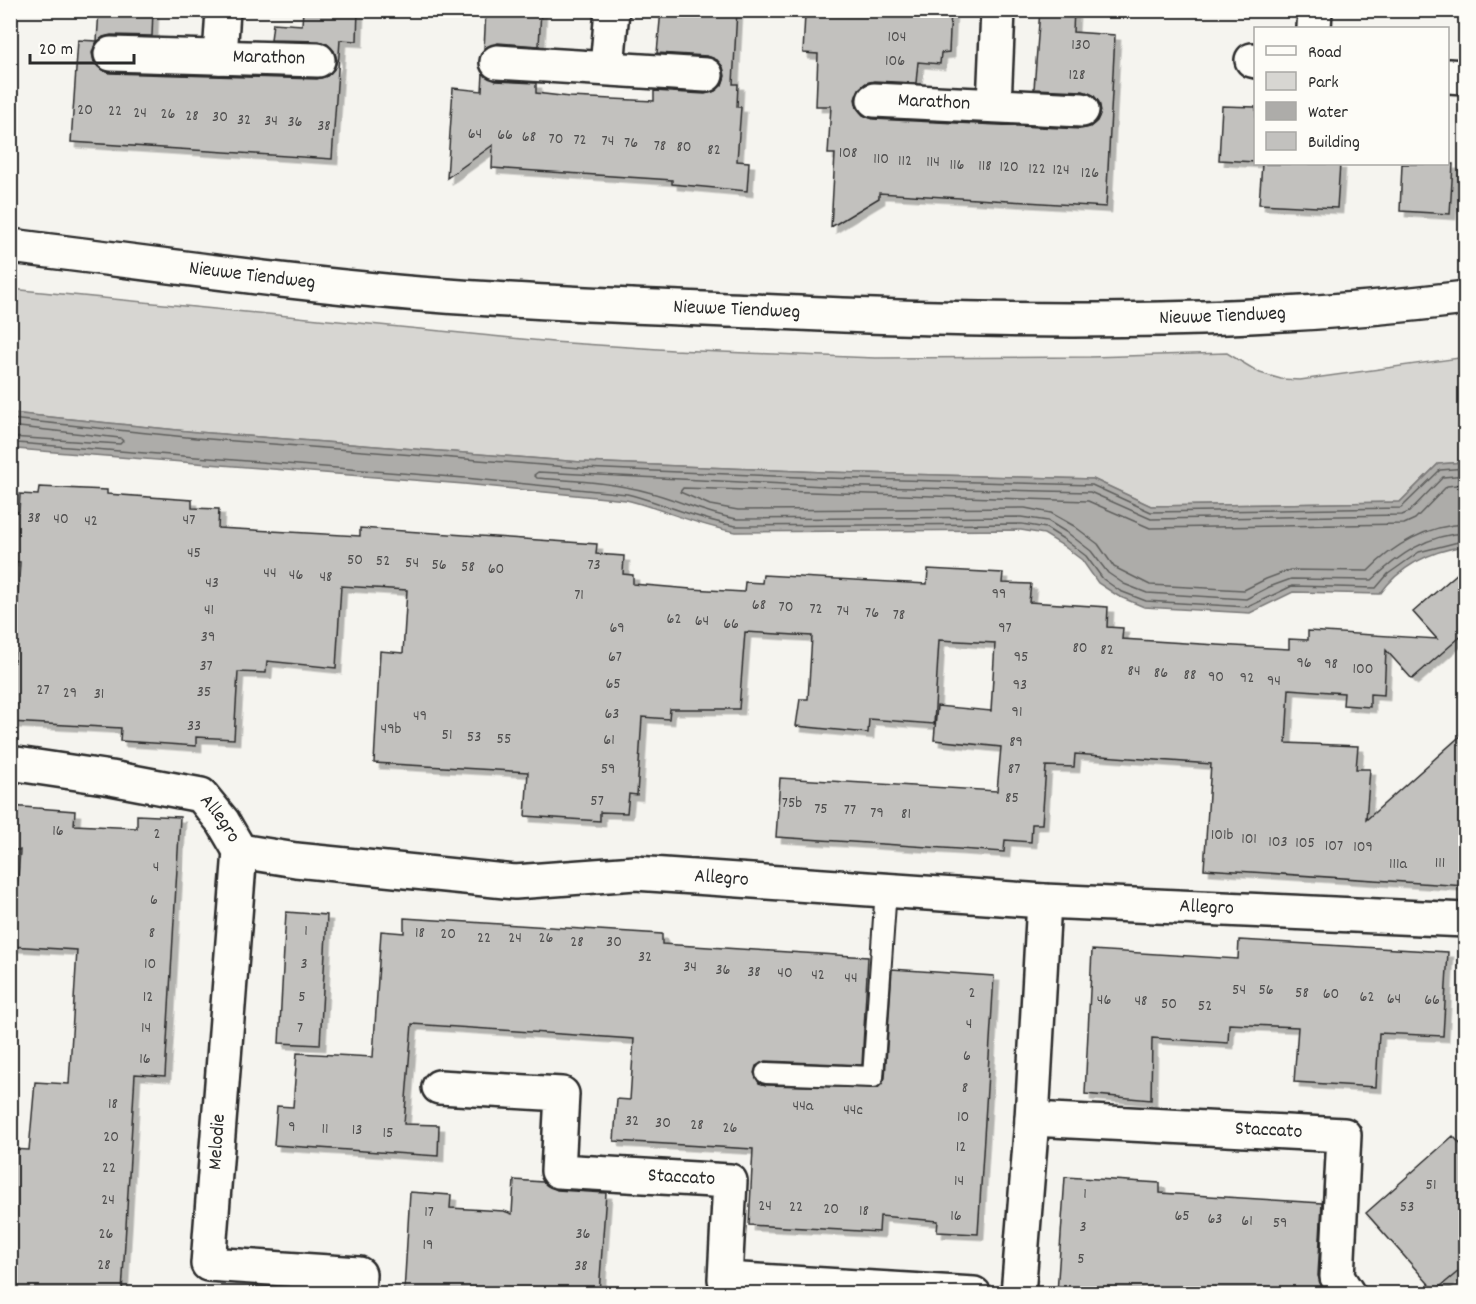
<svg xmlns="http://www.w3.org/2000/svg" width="1476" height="1304" viewBox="0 0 1476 1304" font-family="Dekko,sans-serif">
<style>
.green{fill:#d7d6d2;stroke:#81807e;stroke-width:1.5}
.water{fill:#adaca9;stroke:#797877;stroke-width:1.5}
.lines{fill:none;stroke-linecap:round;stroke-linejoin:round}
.shore{stroke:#5f5f5d;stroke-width:1.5}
.building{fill:#c2c1be;stroke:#2b2b2b;stroke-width:1.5;filter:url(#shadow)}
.lane-casing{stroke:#2b2b2b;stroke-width:24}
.street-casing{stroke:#2b2b2b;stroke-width:38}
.secondary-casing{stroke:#2b2b2b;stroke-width:38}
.lane{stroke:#fdfcf7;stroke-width:20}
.street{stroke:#fdfcf7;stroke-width:33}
.secondary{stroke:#fdfcf7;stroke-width:33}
.labels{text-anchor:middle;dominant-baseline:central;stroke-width:4.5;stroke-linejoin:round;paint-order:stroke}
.number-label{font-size:16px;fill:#515050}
.street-label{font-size:20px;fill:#2b2b2b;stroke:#fdfcf7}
</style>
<defs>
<filter id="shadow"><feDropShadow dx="5.5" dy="5.5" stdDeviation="0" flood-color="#0004"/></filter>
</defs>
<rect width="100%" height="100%" fill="#f5f4ef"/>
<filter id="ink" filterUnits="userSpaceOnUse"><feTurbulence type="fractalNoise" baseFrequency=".0167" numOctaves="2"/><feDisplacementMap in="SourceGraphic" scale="12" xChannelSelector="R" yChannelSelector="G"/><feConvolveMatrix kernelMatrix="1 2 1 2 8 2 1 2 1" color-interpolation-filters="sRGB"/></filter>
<g filter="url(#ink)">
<path class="green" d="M11 289 553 342 673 350 875 358 1090 357 1227 353 1260 373 1281 379 1300 380 1466 357 1465 462 1438 464 1400 502 1151 506 1093 479 824 472 581 462 197 432 11 413Z"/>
<path class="water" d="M11 413 197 432 581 462 824 472 1093 479 1151 506 1400 502 1438 464 1465 462V546C1431 551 1400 566 1380 594L1293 592 1250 613 1144 607 1118 596 1098 583 1082 560 1062 545 1044 534 1021 530 736 532C697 526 664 509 626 500L464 484 16 449 11 455Z"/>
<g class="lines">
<path class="shore" d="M10 419 196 438 581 468 824 478 1092 485 1151 512 1401 508 1440 470 1466 468
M10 426 120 438 123 441 120 444 10 437
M10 446 17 443 465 478 627 494C664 503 698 520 736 526L1022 524 1046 528 1065 540 1086 556 1103 579 1120 591 1146 601 1248 607 1292 586 1376 588 1388 574 1419 552 1466 540
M1466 475 1443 477 1409 512 1402 515 1151 519 1090 492 824 486 538 472 534 475 537 478C574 481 612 482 648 492 680 500 702 513 737 519L1021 517 1048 521 1069 534 1091 551 1108 573 1124 584 1147 593 1246 599 1269 587 1291 579 1372 580C1398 556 1427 534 1466 533
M1466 484 1447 486 1415 519 1404 524 1150 528 1088 501 683 488 680 492 710 505 738 510 1025 508 1051 513 1074 526 1098 544 1114 567 1150 585 1244 590 1266 579 1290 570 1368 571C1393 545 1428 525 1466 524"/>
</g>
<path class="building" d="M99 10H153L152 36 111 35 103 37 95 44 92 53 94 62 102 70 110 73 317 79 327 76 334 69 337 60 334 51 327 44 319 41 271 40 273 23 302 25 303 10H358L357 41 340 40 332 159 71 142 78 40 97 41Z
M486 10H541L539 46 498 43 484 49Z
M661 10H737L733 84H738L737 107H741L737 161 749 162 747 191 672 184V180L492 168 493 145 447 178 453 88 482 91 483 73 496 81 536 83V93L570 97 654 101V91L705 94 715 91 722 85 725 76 723 67 717 60 707 56 657 53Z
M827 10H951L949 52 941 53 940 64 918 62 916 83 874 81 866 83 859 89 855 99 857 108 863 115 873 119 1081 129 1090 127 1097 121 1101 111 1099 102 1093 95 1083 91 1034 89 1040 10H1074L1073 32 1115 35 1106 207 879 193V198L831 227 835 154H828L831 106H816L818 54 803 53 805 14 827 16Z
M1222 106 1256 107V162L1219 160Z
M1262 164H1340L1337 208 1259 204Z
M1402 164H1453L1450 214 1400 211Z
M39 487 107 490V494L192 500V508L219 509 218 528 360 536V528L597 544 596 554 624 556 623 574 633 575V584L691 589 744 592 745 582 762 583 763 575 927 584 928 569 1003 573 1002 583 1031 584 1029 602 1108 607 1107 627 1123 628 1122 639 1217 645 1289 649V639L1308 640V631L1437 639 1413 612 1466 566V632L1412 679 1386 650 1384 695 1370 694V707L1343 705 1344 693 1289 689 1286 743 1358 746 1356 769H1370L1366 820 1466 731V886L1204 869 1211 764 1075 754 1074 767 1046 766 1042 824H1032L1031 842 1005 840 1004 852 776 837 780 778 997 791 1001 747 934 740 937 706 991 711 995 643 939 640 934 724 869 719 868 733 796 726 800 699H808L812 636 745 632 739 709H670L669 719 642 717 637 795 629 794 627 813 600 812V821L525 816 528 772 374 763 380 651 403 653 407 590 341 586 336 668 267 661 266 673 238 672 234 739 196 737V746L153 743 120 741 121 728 10 722V662H14L20 562 10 561V511L19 512 20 494 38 495Z
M10 806 75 811 74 825 137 828V815L180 817 165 1076 135 1074 122 1293H10V1149L29 1150 35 1082 69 1084 77 950 10 946V919H15L20 850H10Z
M286 912 327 915 320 1045 279 1043Z
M404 918 662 934V944L868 957 862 1065 766 1061 756 1066 754 1073 759 1083 766 1085 878 1088 885 1078 892 969 994 976 978 1234 937 1232 938 1221 880 1216 879 1232 749 1225 753 1149 614 1141 617 1099 630 1100 634 1039 412 1024 404 1124 439 1125 438 1156 274 1145 277 1106 293 1107 297 1053 373 1057 381 931 404 933Z
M1239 940 1448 952 1443 1036 1379 1033 1376 1087 1294 1082 1298 1027 1229 1024 1228 1043 1152 1038 1151 1100 1085 1094 1092 950 1238 959Z
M1453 1136 1466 1150V1265L1435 1291 1366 1213Z
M1065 1177 1160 1183V1193L1322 1203 1318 1276 1324 1293H1057Z
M514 1180 543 1182 557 1190 606 1193 599 1293H404L410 1192 451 1195 450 1208 504 1211 512 1214Z"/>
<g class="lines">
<g class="lane-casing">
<path id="lane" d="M766 1073 873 1077 886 889"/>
</g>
<g class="street-casing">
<g id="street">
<path d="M1314 28 1315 10"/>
<path id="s1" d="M111 54 318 60"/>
<path d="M220 57 223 10"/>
<path d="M1252 60 1256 61"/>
<path d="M497 62 706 75"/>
<path d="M607 68 612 10"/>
<path d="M1448 76 1465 77"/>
<path id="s2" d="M874 100 1082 110"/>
<path d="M994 105 998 10"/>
<path id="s3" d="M10 763 111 778 201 795 223 822 240 851 296 860 515 882 635 873 1044 901 1466 920"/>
<path d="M240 851 208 1264 359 1274 358 1294"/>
<path id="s4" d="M439 1087 562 1094 558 1171 730 1181 725 1279 974 1294"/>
<path id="s5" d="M1032 1119 1344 1135 1337 1277 1348 1294"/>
<path d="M1018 1294 1032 1119 1044 901"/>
</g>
</g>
<g class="secondary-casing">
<g id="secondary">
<path id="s6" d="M10 246C151 263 292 284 433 295 547 304 662 307 777 312 1006 323 1238 326 1466 298"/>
</g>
</g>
<use href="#lane" class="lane"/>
<use href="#street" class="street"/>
<use href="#secondary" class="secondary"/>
</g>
</g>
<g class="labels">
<g class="number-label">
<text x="897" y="37">104</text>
<text x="1081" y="45">130</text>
<text x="895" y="61">106</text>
<text x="1077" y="75">128</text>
<text x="85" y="110">20</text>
<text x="115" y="111">22</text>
<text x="140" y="113">24</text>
<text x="168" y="114">26</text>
<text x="192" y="116">28</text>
<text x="220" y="117">30</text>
<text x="244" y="120">32</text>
<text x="271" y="121">34</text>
<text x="295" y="122">36</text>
<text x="324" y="126">38</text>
<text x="475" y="134">64</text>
<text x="505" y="135">66</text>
<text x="529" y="137">68</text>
<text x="556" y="139">70</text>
<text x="580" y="140">72</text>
<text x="608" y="141">74</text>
<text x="631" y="143">76</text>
<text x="660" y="146">78</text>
<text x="684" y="147">80</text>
<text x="714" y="150">82</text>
<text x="848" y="153">108</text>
<text x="881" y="159">110</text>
<text x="905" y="161">112</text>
<text x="933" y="162">114</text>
<text x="957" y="165">116</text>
<text x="985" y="166">118</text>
<text x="1009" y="167">120</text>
<text x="1037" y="169">122</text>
<text x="1061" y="170">124</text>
<text x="1090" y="173">126</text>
<text x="34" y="518">38</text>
<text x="61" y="519">40</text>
<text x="189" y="520">47</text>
<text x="91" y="521">42</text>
<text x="194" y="553">45</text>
<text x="355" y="560">50</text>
<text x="383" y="561">52</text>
<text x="412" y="563">54</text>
<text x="439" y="565">56</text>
<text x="594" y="565">73</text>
<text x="468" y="567">58</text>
<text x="496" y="569">60</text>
<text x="270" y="573">44</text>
<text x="296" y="575">46</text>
<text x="326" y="577">48</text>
<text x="212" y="583">43</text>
<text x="999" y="594">99</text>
<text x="579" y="595">71</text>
<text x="759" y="605">68</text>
<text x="786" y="607">70</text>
<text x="816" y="609">72</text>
<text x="209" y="610">41</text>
<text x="843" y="611">74</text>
<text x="872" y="613">76</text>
<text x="899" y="615">78</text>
<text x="674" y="619">62</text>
<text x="702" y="621">64</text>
<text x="731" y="624">66</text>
<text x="617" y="628">69</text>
<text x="1005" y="628">97</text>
<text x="208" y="637">39</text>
<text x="1080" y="648">80</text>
<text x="1107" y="650">82</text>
<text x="615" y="657">67</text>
<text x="1021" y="657">95</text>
<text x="1304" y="663">96</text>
<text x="1331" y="664">98</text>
<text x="206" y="666">37</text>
<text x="1363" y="669">100</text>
<text x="1134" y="671">84</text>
<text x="1161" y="673">86</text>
<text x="1190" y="675">88</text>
<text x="1216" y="677">90</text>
<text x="1247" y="678">92</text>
<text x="1274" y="681">94</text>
<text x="613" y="684">65</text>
<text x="1020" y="685">93</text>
<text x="43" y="690">27</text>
<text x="204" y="692">35</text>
<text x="70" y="693">29</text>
<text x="99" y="694">31</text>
<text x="1017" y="712">91</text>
<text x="612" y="714">63</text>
<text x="420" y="716">49</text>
<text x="194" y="726">33</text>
<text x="391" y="729">49b</text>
<text x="447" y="735">51</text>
<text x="474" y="737">53</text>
<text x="504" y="739">55</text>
<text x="609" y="740">61</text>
<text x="1016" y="742">89</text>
<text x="608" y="769">59</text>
<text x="1014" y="769">87</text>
<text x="1012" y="798">85</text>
<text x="597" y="801">57</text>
<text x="792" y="803">75b</text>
<text x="821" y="809">75</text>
<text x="850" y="810">77</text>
<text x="877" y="813">79</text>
<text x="906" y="814">81</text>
<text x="58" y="831">16</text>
<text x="157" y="834">2</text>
<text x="1222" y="835">101b</text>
<text x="1249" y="839">101</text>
<text x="1278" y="842">103</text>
<text x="1305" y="843">105</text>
<text x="1334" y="846">107</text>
<text x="1363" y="847">109</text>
<text x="1440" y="863">111</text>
<text x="1398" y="864">111a</text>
<text x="156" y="867">4</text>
<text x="154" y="900">6</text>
<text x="306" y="931">1</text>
<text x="152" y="933">8</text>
<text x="420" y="933">18</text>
<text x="448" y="934">20</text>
<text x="484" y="938">22</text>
<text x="515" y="938">24</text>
<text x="546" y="938">26</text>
<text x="577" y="942">28</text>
<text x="614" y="942">30</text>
<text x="645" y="957">32</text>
<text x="150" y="964">10</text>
<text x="304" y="964">3</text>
<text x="690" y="967">34</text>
<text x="723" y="970">36</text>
<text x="754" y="972">38</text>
<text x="785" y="973">40</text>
<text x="818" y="975">42</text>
<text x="851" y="978">44</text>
<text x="1239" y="990">54</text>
<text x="1266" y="990">56</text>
<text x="972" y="993">2</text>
<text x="1302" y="993">58</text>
<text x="1331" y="994">60</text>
<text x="148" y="997">12</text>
<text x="302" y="997">5</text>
<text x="1367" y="997">62</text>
<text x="1394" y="999">64</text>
<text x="1104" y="1000">46</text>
<text x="1432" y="1000">66</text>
<text x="1141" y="1001">48</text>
<text x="1169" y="1004">50</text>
<text x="1205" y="1006">52</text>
<text x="969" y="1024">4</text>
<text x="146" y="1028">14</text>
<text x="300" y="1028">7</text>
<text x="967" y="1056">6</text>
<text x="145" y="1059">16</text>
<text x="965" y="1088">8</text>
<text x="113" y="1104">18</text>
<text x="803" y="1106">44a</text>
<text x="853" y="1110">44c</text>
<text x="963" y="1117">10</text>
<text x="632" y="1121">32</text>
<text x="663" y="1123">30</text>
<text x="697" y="1125">28</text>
<text x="292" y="1127">9</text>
<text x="730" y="1128">26</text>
<text x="325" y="1129">11</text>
<text x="357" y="1130">13</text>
<text x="388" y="1133">15</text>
<text x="111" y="1137">20</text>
<text x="961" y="1147">12</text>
<text x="109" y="1168">22</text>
<text x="959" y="1181">14</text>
<text x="1431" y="1185">51</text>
<text x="1085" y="1194">1</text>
<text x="108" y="1200">24</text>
<text x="765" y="1206">24</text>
<text x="796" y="1207">22</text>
<text x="1407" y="1207">53</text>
<text x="831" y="1209">20</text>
<text x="864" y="1211">18</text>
<text x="429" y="1212">17</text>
<text x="956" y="1216">16</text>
<text x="1182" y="1216">65</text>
<text x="1215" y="1219">63</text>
<text x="1247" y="1221">61</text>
<text x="1280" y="1223">59</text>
<text x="1083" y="1227">3</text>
<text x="106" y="1234">26</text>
<text x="583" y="1234">36</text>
<text x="428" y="1245">19</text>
<text x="1081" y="1259">5</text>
<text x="104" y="1265">28</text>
<text x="581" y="1266">38</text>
</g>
<g class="street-label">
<text stroke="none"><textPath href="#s1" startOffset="158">Marathon</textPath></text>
<text stroke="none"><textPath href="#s2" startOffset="60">Marathon</textPath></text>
<text stroke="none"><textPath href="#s6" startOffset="244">Nieuwe Tiendweg</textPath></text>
<text stroke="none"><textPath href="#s6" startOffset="730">Nieuwe Tiendweg</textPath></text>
<text stroke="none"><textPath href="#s6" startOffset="1216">Nieuwe Tiendweg</textPath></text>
<text stroke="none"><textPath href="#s3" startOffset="224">Allegro</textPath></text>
<text stroke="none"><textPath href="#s3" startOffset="746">Allegro</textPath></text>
<text stroke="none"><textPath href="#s3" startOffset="1232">Allegro</textPath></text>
<text stroke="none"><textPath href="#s5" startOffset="237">Staccato</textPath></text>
<text transform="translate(218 1142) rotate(-86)">Melodie</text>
<text stroke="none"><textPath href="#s4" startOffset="324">Staccato</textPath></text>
</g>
</g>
<rect width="1476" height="1304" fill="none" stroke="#fdfcf7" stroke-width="36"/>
<rect x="18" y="18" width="1440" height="1268" fill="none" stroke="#2b2b2b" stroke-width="2" filter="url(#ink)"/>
<rect x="1254" y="27" width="195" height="138" fill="#fdfcf7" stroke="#a9a8a5" stroke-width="1.5"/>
<rect x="1266" y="46" width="30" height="9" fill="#fdfcf7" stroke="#a9a8a5" stroke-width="1.5"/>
<text x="1308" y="57" font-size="18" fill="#2b2b2b">Road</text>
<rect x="1266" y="72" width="30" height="18" fill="#d7d6d2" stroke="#a9a8a5" stroke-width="1.5"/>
<text x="1308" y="87" font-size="18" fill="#2b2b2b">Park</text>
<rect x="1266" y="102" width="30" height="18" fill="#adaca9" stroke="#a9a8a5" stroke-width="1.5"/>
<text x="1308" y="117" font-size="18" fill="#2b2b2b">Water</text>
<rect x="1266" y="132" width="30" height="18" fill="#c2c1be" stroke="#a9a8a5" stroke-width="1.5"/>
<text x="1308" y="147" font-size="18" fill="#2b2b2b">Building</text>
<path d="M30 54v9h104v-9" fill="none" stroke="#2b2b2b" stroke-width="3"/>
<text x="39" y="54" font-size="18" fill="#2b2b2b" stroke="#fdfcf7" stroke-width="4.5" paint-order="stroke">20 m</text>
</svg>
